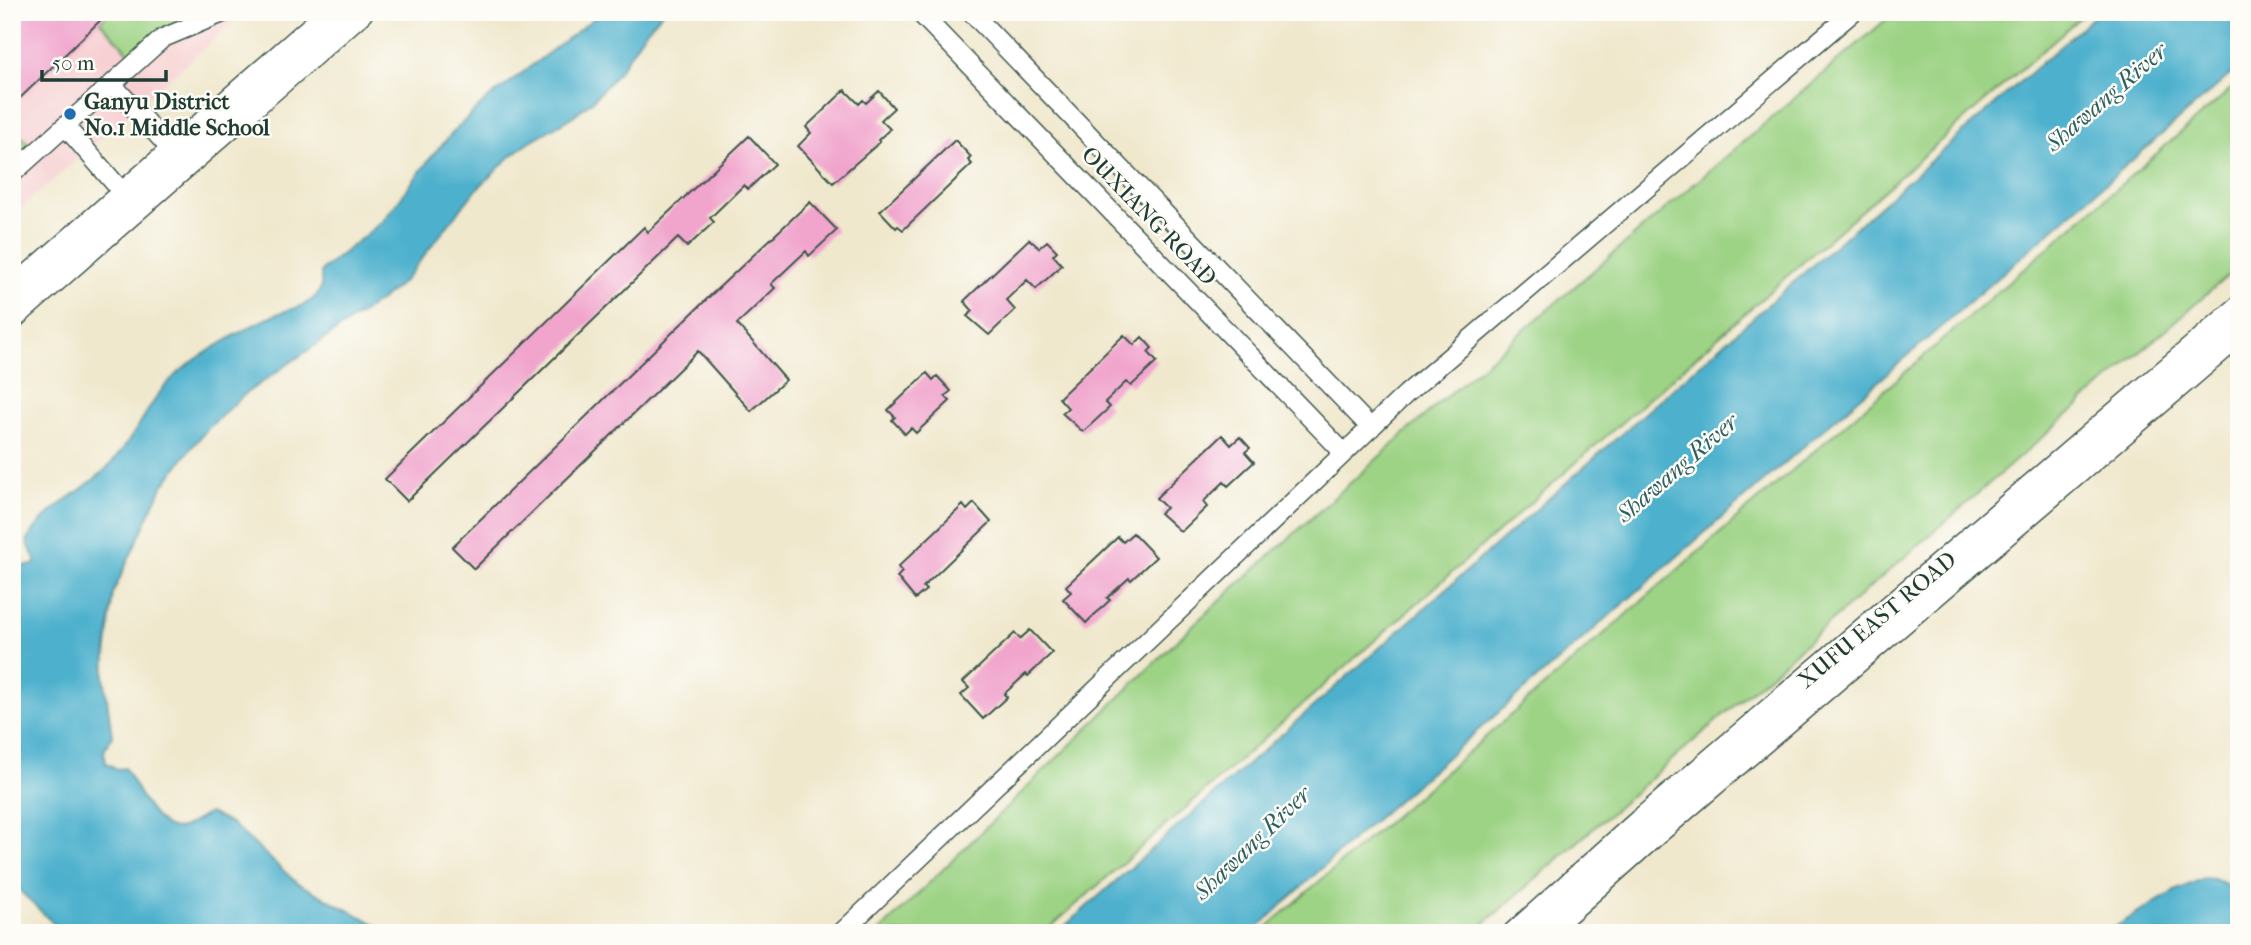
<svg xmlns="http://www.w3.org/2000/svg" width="2251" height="945" viewBox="0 0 2251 945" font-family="'IM FELL French Canon',serif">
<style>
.built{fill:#f7cfd2}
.green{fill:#9dd385;stroke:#5e885c;stroke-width:2}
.water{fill:#4eb1cd;stroke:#367780;stroke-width:2}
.building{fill:#f1a5cd}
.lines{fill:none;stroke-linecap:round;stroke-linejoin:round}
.minor-casing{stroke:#3e574b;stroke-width:21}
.major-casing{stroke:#3e574b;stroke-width:26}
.minor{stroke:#fff;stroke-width:18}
.major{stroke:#fff;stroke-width:23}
.poi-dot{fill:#1f6fb2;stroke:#fdfcf7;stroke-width:2.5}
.labels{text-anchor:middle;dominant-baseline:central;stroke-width:5;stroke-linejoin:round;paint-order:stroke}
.poi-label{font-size:23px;font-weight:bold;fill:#1f3d34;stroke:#fdfcf7;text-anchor:start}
.street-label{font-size:23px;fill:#1f3d34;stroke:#fdfcf7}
.water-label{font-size:24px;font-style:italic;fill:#2d6062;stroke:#fdfcf7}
</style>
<rect width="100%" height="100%" fill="#fdfcf7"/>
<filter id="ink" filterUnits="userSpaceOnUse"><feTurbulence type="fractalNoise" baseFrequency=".0143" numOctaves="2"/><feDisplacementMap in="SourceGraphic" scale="14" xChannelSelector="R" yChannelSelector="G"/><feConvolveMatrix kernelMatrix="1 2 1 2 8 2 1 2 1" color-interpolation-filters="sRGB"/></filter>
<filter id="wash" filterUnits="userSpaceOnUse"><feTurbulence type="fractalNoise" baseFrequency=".00686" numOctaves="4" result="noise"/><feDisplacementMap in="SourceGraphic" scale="28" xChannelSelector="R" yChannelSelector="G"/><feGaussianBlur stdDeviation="1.57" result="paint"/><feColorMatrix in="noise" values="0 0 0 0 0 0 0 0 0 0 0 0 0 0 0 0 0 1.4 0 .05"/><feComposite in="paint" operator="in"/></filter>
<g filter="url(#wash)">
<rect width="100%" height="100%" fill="#f0e8cd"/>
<path class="built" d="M12 12H245L12 216Z"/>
<path class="green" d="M109 12H208L134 58 100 22Z
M1895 12H2086L1044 933H878L1194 624 1440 402Z
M2239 82V266L1473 933H1260Z
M12 127 31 146 12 163Z"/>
<path class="water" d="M602 12H663L645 32 617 74 592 101 572 117 529 142 510 157 475 191 404 281 382 299 245 394 208 428 192 447 162 487 113 593 104 676 112 736 104 751 106 763 117 769 125 768C135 785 158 836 181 828 191 825 200 817 210 813L232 824 297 883 392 933H63L12 883V570L16 566 34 565 35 560 27 541C45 507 83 493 109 466 131 443 143 415 161 391 176 371 199 356 220 344 238 333 258 322 277 314 292 308 309 307 319 292 323 285 321 278 321 271L383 221 432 156 457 128 484 102Z
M2099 12H2239V67L1351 841 1252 933H1057Z
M2204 878 2214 879 2239 890V933H2105L2175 891Z"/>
<g id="blocks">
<path class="building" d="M12 12H109L12 106Z
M845 90 859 104 863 100 866 103 879 91 894 108 881 120 890 129 878 140 880 142 833 183 798 146 811 133 806 127Z
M749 136 775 164 748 189 744 185 710 218 714 222 687 247 678 238 407 501 385 479 644 227 648 232Z
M955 140 971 157 968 160 972 164 903 230 898 226 896 228 880 211Z
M810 202 837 230 809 256 806 251 771 284 775 288 737 324 786 380 751 411 698 351 474 569 452 547 710 296Z
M1029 239 1039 248 1047 241 1057 251 1053 255 1062 265 1036 289 1027 280 1006 300 1015 310 989 335 967 316 973 311 964 301Z
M1124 335 1134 345 1142 337 1152 348 1148 352 1157 362 1131 386 1126 382 1105 402 1110 407 1083 432 1062 413 1068 408 1059 398Z
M927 373 933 380 937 376 951 391 945 396 950 401 916 433 911 428 905 434 892 420 895 417 888 410Z
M1222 435 1231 445 1240 437 1250 448 1245 452 1254 462 1228 486 1224 482 1203 502 1207 507 1181 532 1160 513 1166 508 1156 498Z
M974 503 991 522 923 587 926 590 915 599 897 577 902 572 898 567 963 505 967 510Z
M1133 533 1156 557 1131 580 1129 578 1107 598 1110 600 1086 623 1063 599 1071 592 1066 586 1118 537 1123 542Z
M1030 630 1052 653 1028 676 1026 674 1004 694 1007 697 983 719 961 695 969 688 963 682 1015 633 1020 639Z"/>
</g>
</g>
<g filter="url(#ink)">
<use href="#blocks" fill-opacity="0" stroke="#3e574b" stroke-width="2"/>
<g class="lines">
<g class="minor-casing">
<path id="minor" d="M919 12 1344 453
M971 12 1371 428
M112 84 172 151
M65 126 124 194
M12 174 163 38 225 12
M841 933 1406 394 1853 12"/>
</g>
<g class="major-casing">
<path id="major" d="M12 291 330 12
M12 318 361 12
M1515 933 1640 821 2239 308
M1544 933 1653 836 2239 334"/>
</g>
<use href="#minor" class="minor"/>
<use href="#major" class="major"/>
</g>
</g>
<circle class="poi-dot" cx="70" cy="114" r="7"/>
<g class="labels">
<g class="poi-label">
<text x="84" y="101">Ganyu District<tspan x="84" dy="26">No.1 Middle School</tspan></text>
</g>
<g class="street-label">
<text transform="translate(1149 216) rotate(46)">OUXIANG ROAD</text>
<text transform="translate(1877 620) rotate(-40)">XUFU EAST ROAD</text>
</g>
<g class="water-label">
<text transform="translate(2106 97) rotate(-41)">Shawang River</text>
<text transform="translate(1677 468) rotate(-41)">Shawang River</text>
<text transform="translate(1252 843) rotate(-44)">Shawang River</text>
</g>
</g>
<rect width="2251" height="945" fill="none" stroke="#fdfcf7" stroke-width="42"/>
<path d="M42 70v10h124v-10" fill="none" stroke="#1f3d34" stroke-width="3.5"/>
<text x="52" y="70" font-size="21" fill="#1f3d34" stroke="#fdfcf7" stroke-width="5" paint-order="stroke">50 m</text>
</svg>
